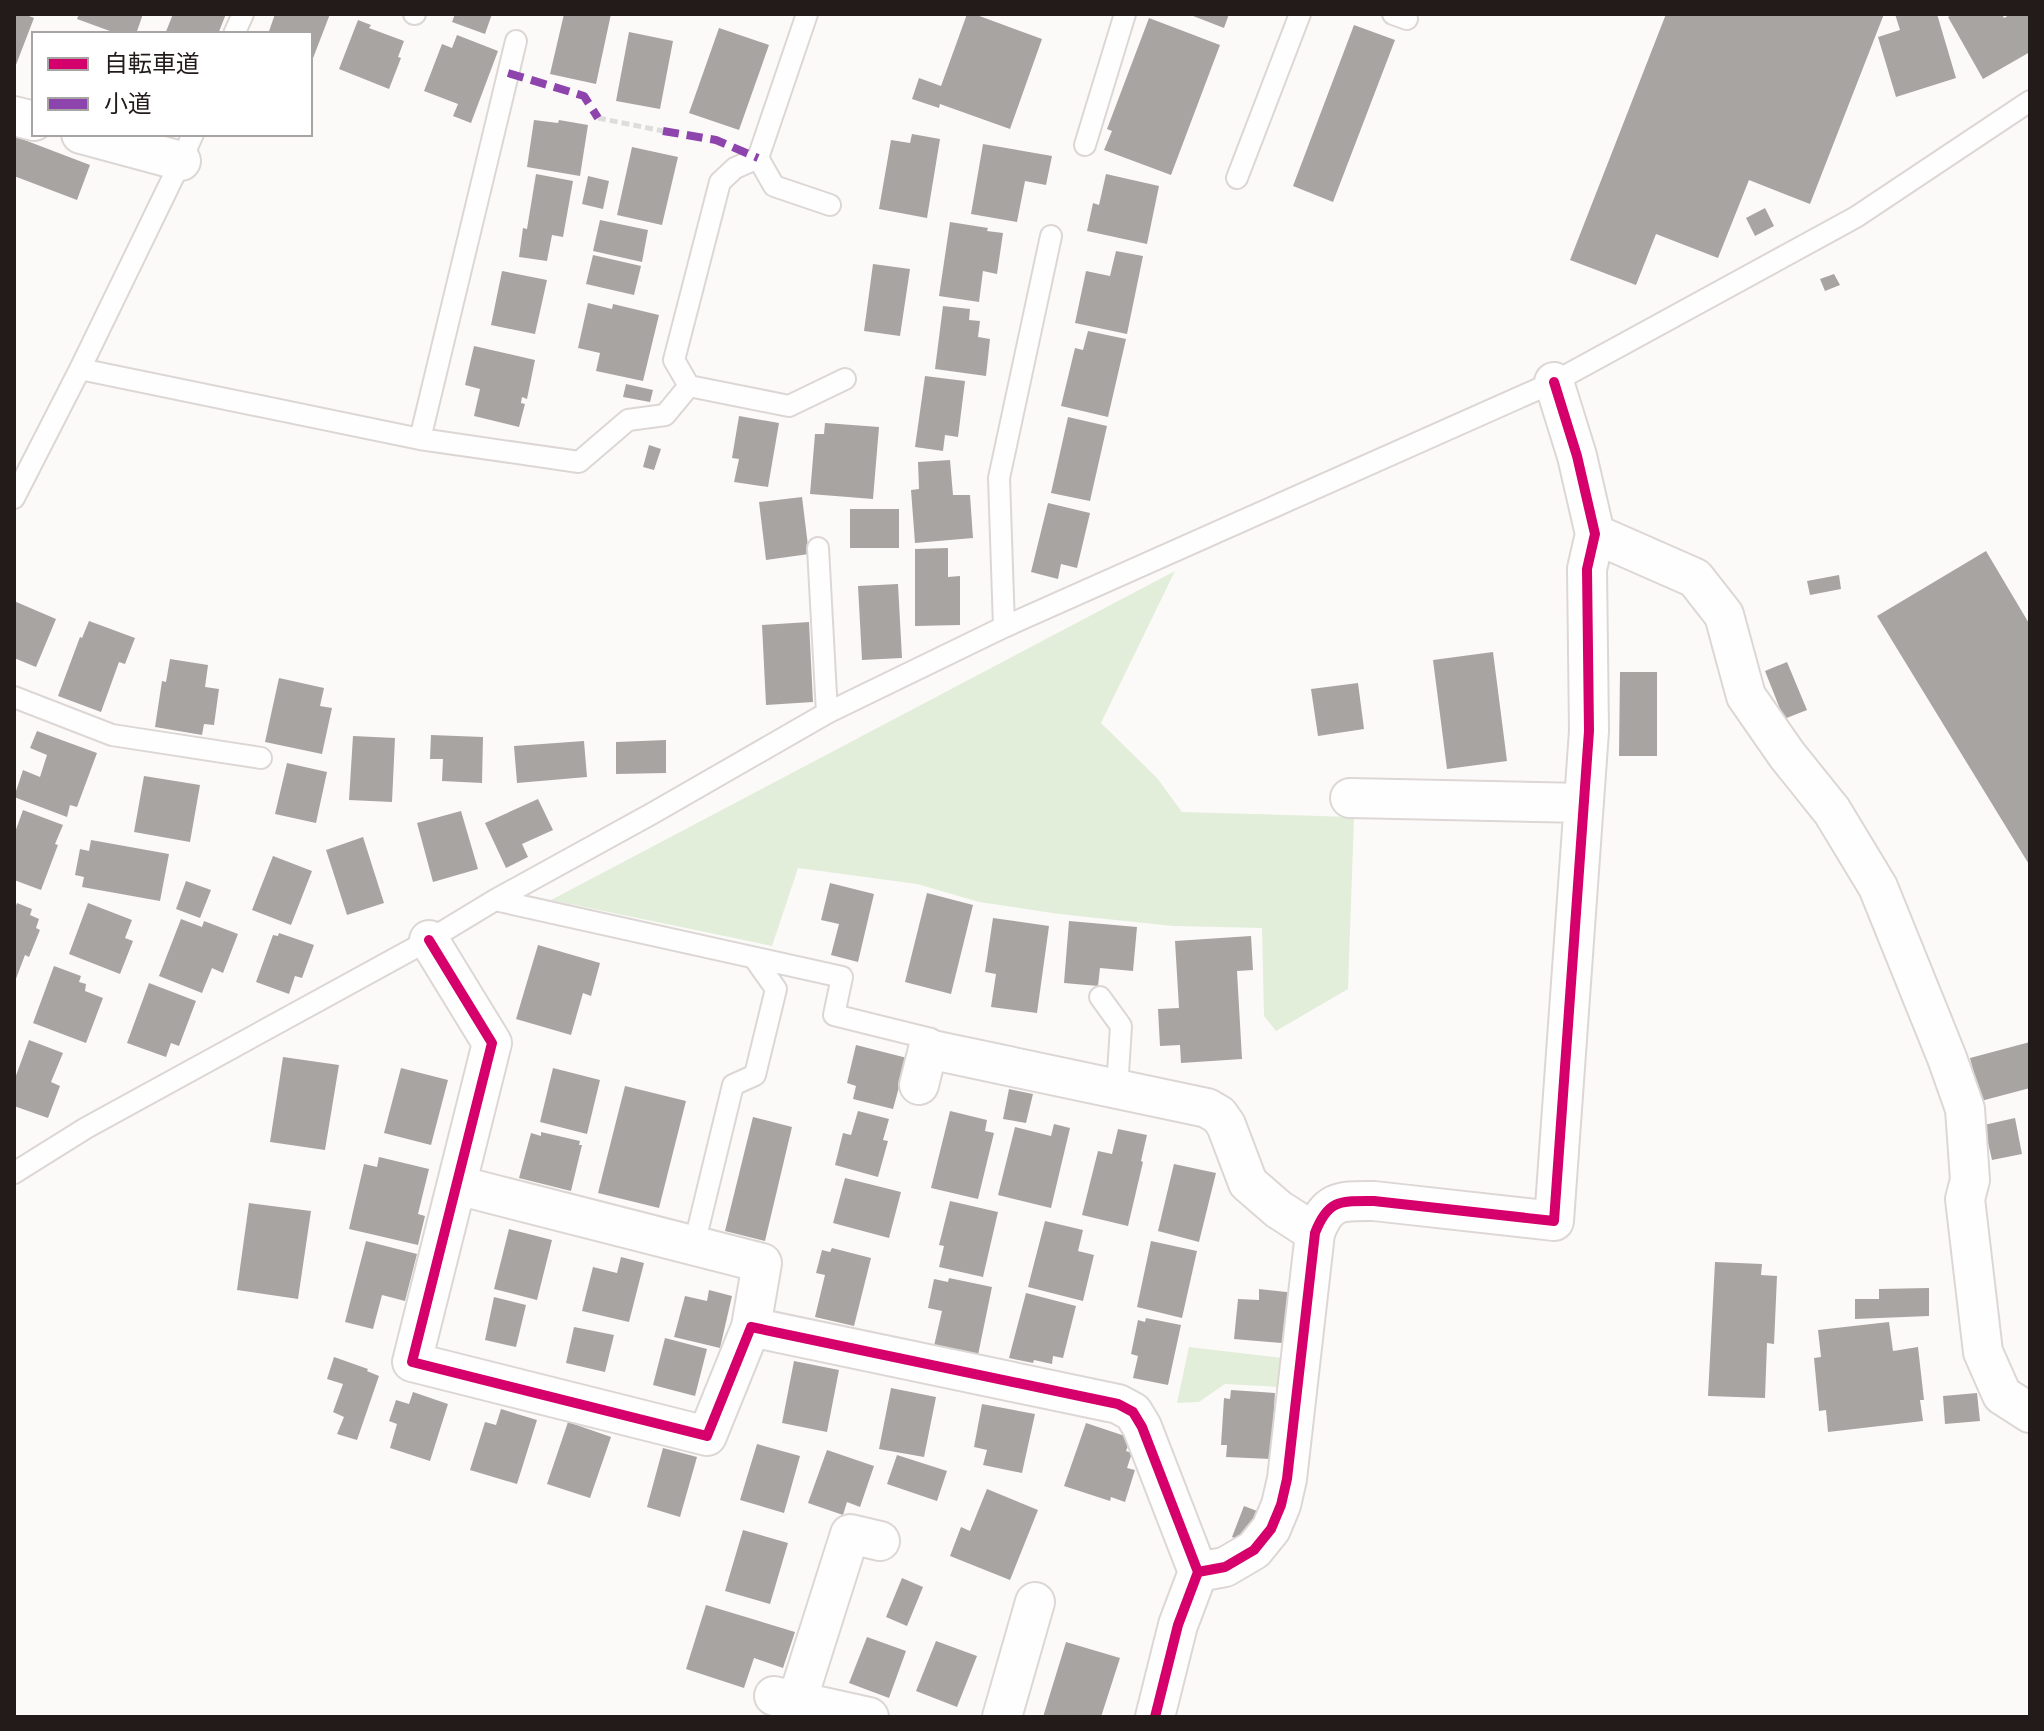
<svg xmlns="http://www.w3.org/2000/svg" width="2044" height="1731" viewBox="0 0 2044 1731" font-family="'Roboto Condensed','Noto Sans JP',sans-serif">
<style>
.green{fill:#e2eed9}
.building{fill:#a8a4a2}
.lines{fill:none;stroke-linecap:round;stroke-linejoin:round}
.service-casing{stroke:#dcd7d4;stroke-width:24}
.minor-casing{stroke:#dcd7d4;stroke-width:42}
.path{stroke:#dedddd;stroke-width:5;stroke-dasharray:8 4;stroke-linecap:butt}
.service{stroke:#fffefe;stroke-width:20}
.minor{stroke:#fffefe;stroke-width:38}
.quiet{stroke:#8e44ad;stroke-width:8;stroke-dasharray:16 8;stroke-linecap:butt}
.cycleway-casing{stroke:#fff;stroke-width:15}
.cycleway{stroke:#d6006c;stroke-width:10}
</style>
<rect width="100%" height="100%" fill="#fcfaf8"/>
<path class="green" d="M1175 571 1101 723 1157 778 1182 812 1354 817 1348 989 1276 1031 1264 1016 1262 928 1173 926 1059 914 979 902 917 884 798 868 772 946 551 900Z
M1189 1347 1283 1358 1280 1387 1225 1384 1199 1402 1177 1403Z"/>
<path class="building" d="M14 14H24L34 18 14 70Z
M79 14H143L136 34H118L77 19Z
M173 14H226L218 34H165Z
M275 14H330L310 66V34H268Z
M455 14H492L485 34 452 22Z
M564 14H611L596 84 550 74Z
M967 14H974L1042 39 1010 129 940 104 939 108 912 99 919 78 941 86Z
M1188 14H1229L1224 28Z
M1666 14H1884L1810 204 1749 180 1718 258 1656 234 1636 285 1570 260Z
M1895 14H1937L1956 78 1896 97 1878 37 1900 30Z
M1953 14H2002L2004 18 2011 14H2030V52L1983 79 1948 17Z
M1149 18 1220 45 1171 175 1104 150 1112 131 1107 129Z
M358 20 371 25 369 28 404 41 398 57 401 58 389 89 339 69Z
M1354 25 1395 40 1333 202 1293 186Z
M719 28 769 45 739 130 689 113Z
M629 32 673 41 660 109 616 101Z
M457 35 498 51 471 123 453 116 458 104 424 91 442 44 452 48Z
M534 120 558 123 559 120 588 125 580 176 527 167Z
M912 134 940 139 927 218 879 209 891 140 910 143Z
M14 136 90 165 77 200 14 176Z
M983 144 1052 156 1046 185 1025 181 1017 222 971 214Z
M632 147 678 157 662 225 617 215Z
M536 174 573 181 563 237 552 235 547 261 519 257 523 228 527 229Z
M1106 174 1159 186 1147 244 1087 231 1093 203 1099 205Z
M588 176 609 181 603 209 582 204Z
M1765 208 1774 226 1755 236 1746 218Z
M600 220 648 230 642 262 593 251Z
M950 222 988 228 987 231 1003 233 997 274 983 271 979 302 939 296Z
M1116 251 1143 256 1127 334 1075 323 1086 271 1110 276Z
M593 255 641 266 634 295 586 284Z
M873 264 910 269 900 336 864 331Z
M502 271 547 280 535 334 491 325Z
M1834 274 1840 285 1825 291 1820 279Z
M588 303 612 309 613 304 659 315 643 381 596 371 600 353 578 348Z
M943 306 970 309 969 320 980 321 978 337 990 339 986 376 935 369Z
M1088 331 1126 339 1108 417 1061 406 1075 348 1083 350Z
M474 346 535 360 527 399 522 397 521 403 525 404 519 427 474 416 480 389 465 385Z
M925 376 965 381 958 437 945 435 943 451 915 447Z
M626 384 653 390 650 402 623 397Z
M739 416 779 423 768 487 734 482 739 459 732 458Z
M1068 417 1107 426 1090 501 1051 493Z
M825 423 879 427 873 499 810 494 815 434H824Z
M649 445 661 449 654 470 643 467Z
M950 460 953 495H970L973 538 915 543 911 490 919 489 918 462Z
M802 497 809 554 766 560 759 502Z
M1048 503 1090 513 1077 568 1061 564 1058 579 1031 572Z
M850 509H899V548H850Z
M948 548V577L960 576V625L915 626V549Z
M1986 551 2030 625V866L1877 616Z
M1839 575 1841 589 1810 595 1807 581Z
M898 584 902 658 862 660 858 586Z
M14 601 56 619 36 667 14 658Z
M89 621 135 638 125 664 119 662 101 712 58 696 80 637 82 638Z
M809 622 813 702 766 705 762 625Z
M1493 652 1507 761 1447 769 1433 660Z
M170 659 208 665 205 687 219 689 214 725 204 724 202 735 155 727 162 681 166 682Z
M1787 662 1807 710 1784 719 1765 671Z
M1620 672H1657V756H1619Z
M279 678 324 688 320 706 332 708 322 754 265 742Z
M1358 683 1364 729 1318 736 1311 689Z
M37 731 97 753 77 807 70 805 67 817 14 797 23 770 40 777 47 755 30 748Z
M431 735 483 737 482 783 442 781 443 759H430Z
M353 736 395 738 392 802 349 800Z
M666 740V773L616 774V742Z
M584 741 587 777 517 783 514 746Z
M287 763 327 772 316 823 275 814Z
M144 776 200 785 190 842 134 832Z
M538 799 553 830 522 844 528 857 506 868 485 823Z
M23 810 63 825 55 844 58 845 41 890 14 880V835Z
M461 811 478 869 433 882 417 823Z
M363 837 384 903 347 915 326 850Z
M91 840 169 854 160 901 82 887 84 877 75 875 80 849 89 851Z
M273 856 312 871 291 925 252 910Z
M186 881 211 890 200 918 176 909Z
M830 883 874 894 858 962 831 955 839 924 821 920Z
M927 893 973 905 951 994 905 982Z
M17 903 32 909 30 915 39 919 36 928 40 930 29 957 25 955 14 984V911Z
M88 903 132 920 125 938 133 941 120 974 69 954Z
M993 918 1049 926 1037 1013 991 1007 996 974 985 972Z
M181 919 202 927 204 921 238 934 223 973 212 968 202 993 159 976Z
M1069 921 1137 927 1133 971 1100 968 1098 986 1064 983Z
M279 933 314 945 302 978 295 976 289 994 256 982 273 935 278 936Z
M1251 936 1253 970 1237 971 1242 1059 1181 1063 1180 1045 1160 1046 1158 1009 1179 1008 1175 941Z
M538 945 600 963 591 996 583 993 571 1035 516 1019Z
M54 966 81 976 79 982 86 984 85 991 103 998 86 1043 33 1023Z
M149 983 196 1001 179 1046 171 1043 166 1057 127 1043Z
M29 1040 63 1053 51 1082 60 1086 48 1118 14 1106V1081Z
M2030 1042V1088L1981 1101 1970 1058Z
M856 1045 907 1058 893 1109 853 1099 856 1086 847 1083Z
M283 1057 339 1065 325 1150 270 1142Z
M401 1068 448 1080 431 1145 384 1133Z
M553 1068 600 1080 587 1134 540 1122Z
M625 1086 686 1101 659 1208 598 1193Z
M1009 1089 1033 1094 1026 1123 1003 1119Z
M858 1111 889 1119 883 1140 888 1141 878 1177 835 1165 843 1133 851 1135Z
M950 1111 987 1120 985 1131 994 1133 978 1199 931 1188Z
M753 1117 792 1127 765 1241 725 1231Z
M2015 1118 2022 1154 1992 1160 1984 1125Z
M1054 1124 1070 1128 1051 1208 998 1195 1015 1127 1051 1136Z
M1118 1129 1147 1135 1141 1161 1143 1162 1128 1226 1082 1215 1098 1151 1112 1154Z
M541 1132 580 1141 579 1145H582L571 1191 519 1178 531 1133 541 1136Z
M379 1157 429 1169 418 1214 425 1216 418 1245 349 1229 364 1164 377 1167Z
M1174 1164 1216 1173 1199 1242 1158 1231Z
M845 1178 901 1192 889 1238 833 1223Z
M950 1201 998 1212 983 1277 939 1267 944 1246 939 1245Z
M249 1203 311 1211 298 1299 237 1290Z
M1045 1221 1083 1230 1078 1251 1094 1255 1083 1301 1028 1287Z
M509 1229 552 1240 537 1300 494 1289Z
M366 1241 417 1254 405 1301 382 1295 373 1329 345 1322Z
M1151 1241 1197 1251 1182 1318 1137 1307Z
M832 1248 871 1258 854 1326 815 1317 825 1275 816 1273 822 1250 830 1252Z
M621 1257 644 1263 629 1322 582 1311 593 1267 617 1273Z
M1715 1262 1762 1264 1761 1275 1777 1276 1774 1344 1767 1343 1765 1398 1708 1396Z
M949 1278 992 1287 978 1355 934 1346 942 1311 928 1308 934 1279 948 1282Z
M1929 1288V1316L1855 1319V1299H1879V1289Z
M1259 1289 1296 1293 1292 1344 1234 1339 1238 1299 1259 1300Z
M709 1290 732 1296 720 1348 674 1337 685 1296 707 1301Z
M1026 1293 1076 1306 1063 1358 1053 1356 1052 1364 1034 1360 1033 1363 1009 1358Z
M494 1297 526 1305 516 1347 485 1340Z
M1146 1318 1181 1325 1168 1385 1133 1378 1138 1356 1131 1354 1138 1320 1145 1322Z
M1889 1322 1893 1351 1918 1347 1924 1400H1920L1923 1421 1828 1432 1826 1410 1819 1411 1814 1358 1821 1357 1818 1330Z
M574 1327 614 1335 605 1372 566 1363Z
M665 1338 707 1349 695 1396 653 1385Z
M334 1357 368 1369 367 1371 379 1376 357 1440 337 1434 344 1417 333 1412 343 1384 327 1379Z
M794 1361 839 1370 827 1432 782 1423Z
M891 1388 936 1397 924 1457 879 1449Z
M1231 1390 1275 1393 1271 1459 1226 1457 1227 1445H1221L1224 1398 1230 1399Z
M413 1392 448 1404 430 1461 390 1448 397 1424 389 1421 396 1400 409 1404Z
M1977 1393 1980 1421 1945 1424 1943 1396Z
M982 1404 1035 1414 1022 1473 983 1465 987 1450 974 1447Z
M501 1409 537 1420 517 1484 470 1470 485 1422 496 1425Z
M568 1422 611 1437 590 1498 547 1484Z
M1086 1423 1131 1438 1126 1451 1132 1453 1127 1468 1135 1470 1125 1502 1111 1497 1110 1501 1064 1486Z
M757 1444 800 1456 784 1513 740 1500Z
M663 1448 697 1457 680 1517 647 1507Z
M827 1450 874 1466 860 1507 847 1502 843 1515 808 1503Z
M897 1455 947 1471 937 1501 887 1484Z
M987 1489 1038 1510 1010 1580 950 1556 961 1527 970 1531Z
M1244 1506 1257 1511 1245 1542 1232 1537Z
M743 1530 788 1543 770 1604 725 1591Z
M902 1578 923 1587 907 1626 886 1617Z
M706 1605 795 1632 783 1668 754 1658 744 1688 686 1669Z
M867 1637 906 1651 889 1698 849 1683Z
M936 1641 977 1656 957 1707 916 1691Z
M1066 1642 1120 1658 1101 1717H1043Z"/>
<g class="lines">
<g class="service-casing">
<path id="service" d="M414 14H415
M807 14 758 158 774 186 830 205
M1393 14 1407 19
M234 34 243 14
M1085 145 1125 14
M758 158 735 168 720 182 674 360 689 386 789 406 845 379
M1237 178 1300 14
M80 369 420 439 579 462 628 420 665 415 689 386
M420 439 516 41
M14 498 80 369 181 161 193 134
M818 548 827 713
M1004 627 999 478 1051 236
M14 697 112 735 261 758
M495 900 842 977 834 1015 931 1039 928 1049
M1100 997 1121 1026 1117 1089
M14 1173 86 1128 429 940 495 900 653 813 827 713 1004 627 1554 382 1856 217 2030 101
M694 1245 733 1085 755 1075 776 989 754 958"/>
</g>
<g class="minor-casing">
<path id="minor" d="M14 116 34 121
M81 134 181 161
M1595 534 1695 578 1724 615 1746 696 1787 755 1832 811 1878 887 1947 1058 1965 1109 1970 1180 1965 1199 1983 1352 2002 1395 2030 1413
M1350 798 1584 803
M429 940 492 1043 412 1362 707 1436 751 1327 1118 1404 1133 1412 1142 1427 1198 1572 1178 1625 1155 1717
M919 1085 928 1049 1207 1108 1219 1115 1226 1125 1248 1183 1278 1209 1315 1233
M457 1185 762 1263 751 1327
M1198 1572 1225 1567 1254 1550 1271 1529 1281 1505 1287 1479 1315 1233C1328 1199 1340 1201 1374 1201L1554 1221 1589 731 1587 569 1595 534 1577 456 1554 382
M774 1696 869 1717
M797 1701 850 1534 880 1541
M1002 1717 1035 1602"/>
</g>
<path class="path" d="M598 118 663 131"/>
<use href="#service" class="service"/>
<use href="#minor" class="minor"/>
<path class="quiet" d="M508 73 584 96 598 118
M663 131 716 140 758 158"/>
<g class="cycleway-casing">
<path id="cycleway" d="M429 940 492 1043 412 1362 707 1436 751 1327 1118 1404 1133 1412 1142 1427 1198 1572 1178 1625 1155 1717
M1198 1572 1225 1567 1254 1550 1271 1529 1281 1505 1287 1479 1315 1233C1328 1199 1340 1201 1374 1201L1554 1221 1589 731 1587 569 1595 534 1577 456 1554 382"/>
</g>
<use href="#cycleway" class="cycleway"/>
</g>
<rect width="2044" height="1731" fill="none" stroke="#221b19" stroke-width="32"/>
<rect x="32" y="32" width="280" height="104" fill="#ffffff" stroke="#a7a4a3" stroke-width="2"/>
<rect x="48" y="58" width="40" height="12" fill="#d6006c" stroke="#a7a4a3" stroke-width="2"/>
<text x="104" y="72" font-size="24" fill="#221b19">自転車道</text>
<rect x="48" y="98" width="40" height="12" fill="#8e44ad" stroke="#a7a4a3" stroke-width="2"/>
<text x="104" y="112" font-size="24" fill="#221b19">小道</text>
</svg>
